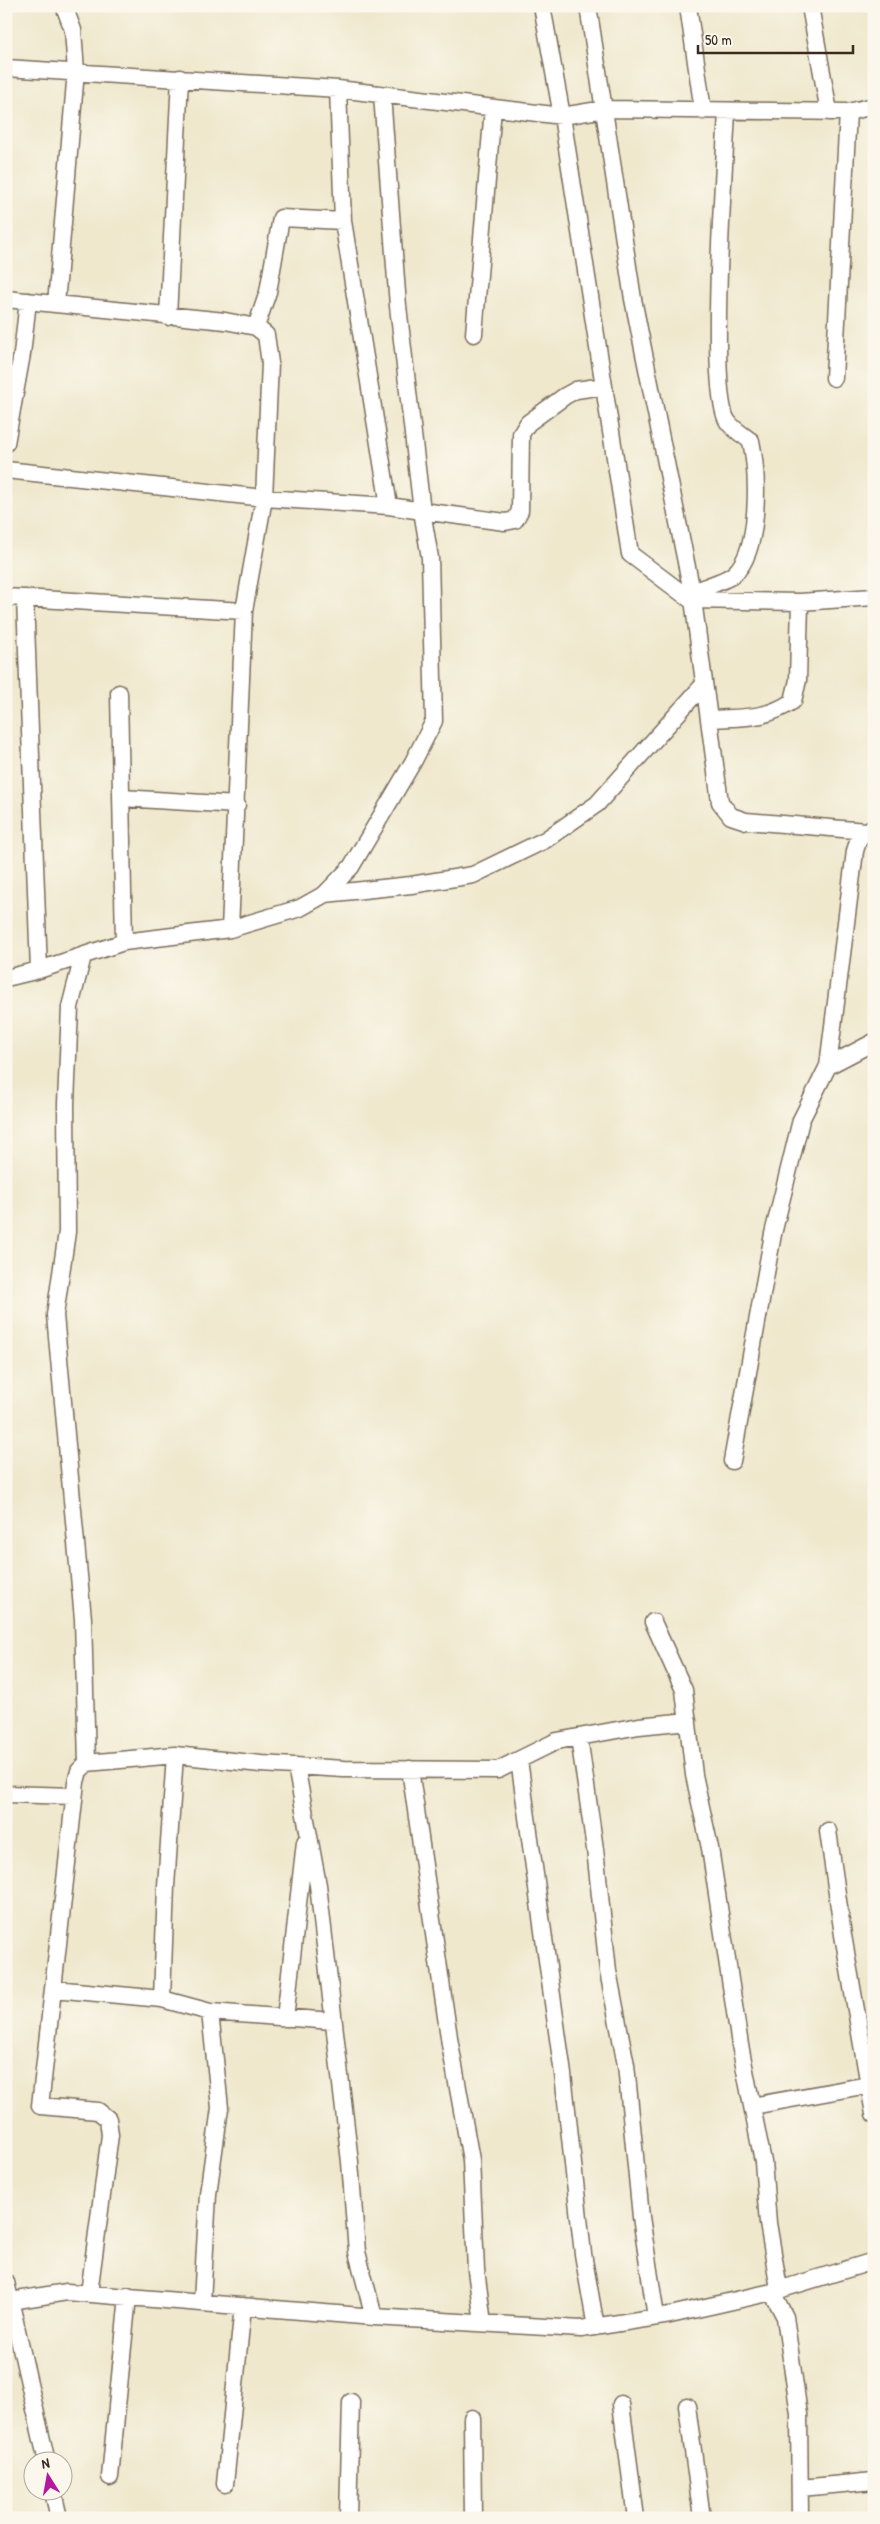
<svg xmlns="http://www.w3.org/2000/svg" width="880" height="2524" viewBox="0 0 880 2524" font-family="'Patrick Hand',sans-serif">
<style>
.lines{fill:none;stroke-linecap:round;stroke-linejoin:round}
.minor-casing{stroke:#7a6c5b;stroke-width:19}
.minor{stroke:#fff;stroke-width:16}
</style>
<rect width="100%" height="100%" fill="#fbf7ec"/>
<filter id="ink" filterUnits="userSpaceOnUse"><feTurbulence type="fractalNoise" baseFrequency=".02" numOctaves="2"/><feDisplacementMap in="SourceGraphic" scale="10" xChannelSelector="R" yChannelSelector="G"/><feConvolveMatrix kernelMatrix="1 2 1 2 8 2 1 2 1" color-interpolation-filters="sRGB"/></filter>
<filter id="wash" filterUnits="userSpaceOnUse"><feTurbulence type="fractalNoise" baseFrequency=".0096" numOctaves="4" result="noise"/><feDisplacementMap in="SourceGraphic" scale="20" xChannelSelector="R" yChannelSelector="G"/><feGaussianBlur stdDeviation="1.12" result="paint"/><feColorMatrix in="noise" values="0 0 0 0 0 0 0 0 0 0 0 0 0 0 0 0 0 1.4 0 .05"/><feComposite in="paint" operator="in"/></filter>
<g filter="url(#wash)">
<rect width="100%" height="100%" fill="#efe8cd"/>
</g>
<g filter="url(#ink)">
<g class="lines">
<g class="minor-casing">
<path id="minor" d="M542 6 562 116 630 554 691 600 800 602 874 597
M588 6 633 299 692 592 720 802 731 816 746 821 866 831
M688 6 703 111
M810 6 829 112
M6 68 338 89 562 116 605 109 848 112 874 106
M338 89 343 221 389 506
M382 95 398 306 422 511 505 522 515 520 520 511 521 434 528 423 565 396 576 390 604 386
M6 299 225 321 256 327 266 335 270 363 264 498 244 611 230 929
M56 304 76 71 73 30 64 6
M168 317 180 78
M256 327 268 292 281 218 343 221
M474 334 493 108
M834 378 848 112
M6 443 22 354 28 301
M6 470 264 498 389 506 422 511 430 558 434 721 413 762 351 867 325 894 300 908 230 929 124 942 39 970 6 978
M692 592C702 588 726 581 734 574 761 550 758 474 751 441 744 436 733 429 728 422 707 393 725 160 727 111
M6 597 244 611
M25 598 39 970
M119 693 124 942
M710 719C743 717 765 720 793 701L798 680 800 602
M122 798 237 805
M325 894 411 885 473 875 545 840 597 804 704 684
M83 956 70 1007 66 1104 67 1232 55 1315 83 1619 87 1763
M828 1066 855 851 859 838 873 827
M732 1461 773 1234 801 1120 828 1066 874 1042
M653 1622 684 1690 694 1775 710 1848 740 2045 763 2162 768 2223 779 2289
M579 1737 595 1849 608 1971 626 2065 641 2217 656 2317
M519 1760 563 2074 583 2254 596 2327
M296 1766 318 1885 350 2162 357 2252 374 2317
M410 1769 450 2044 471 2160 476 2270 483 2323
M6 1794 74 1796
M828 1831 843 1935 874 2114
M54 1989 162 1999 210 2012 333 2021
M162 1999 166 1886 175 1755
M285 2018 305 1842
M752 2106 868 2085
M6 2282 47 2462
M772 2292 785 2317 799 2414 800 2518
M89 2293 110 2135 108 2119 98 2111 40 2106 76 1782 79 1771 87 1763 175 1755 261 1764 344 1769 498 1770 557 1741 639 1726 688 1721
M11 2301 67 2292 374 2317 581 2329 670 2315 772 2292 874 2261
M202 2302 208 2194 220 2108 210 2012
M621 2404 636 2518
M687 2406 702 2518
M472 2418 473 2518
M110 2477 128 2296
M225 2484 243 2306
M801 2488 874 2481
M53 2492 59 2518
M348 2518 351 2402"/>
</g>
<use href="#minor" class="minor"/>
</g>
</g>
<rect width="880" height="2524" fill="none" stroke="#fbf7ec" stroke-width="25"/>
<g transform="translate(48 2476) rotate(349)"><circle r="24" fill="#fbf7ec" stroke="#aea59a"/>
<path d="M0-4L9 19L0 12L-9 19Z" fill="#b5179e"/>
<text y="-8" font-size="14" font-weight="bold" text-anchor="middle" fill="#3b2a1e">N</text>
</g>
<path d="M698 45v8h155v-8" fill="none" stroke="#3b2a1e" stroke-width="2.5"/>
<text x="705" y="45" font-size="15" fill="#3b2a1e" stroke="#fbf7ec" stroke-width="4" paint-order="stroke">50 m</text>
</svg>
